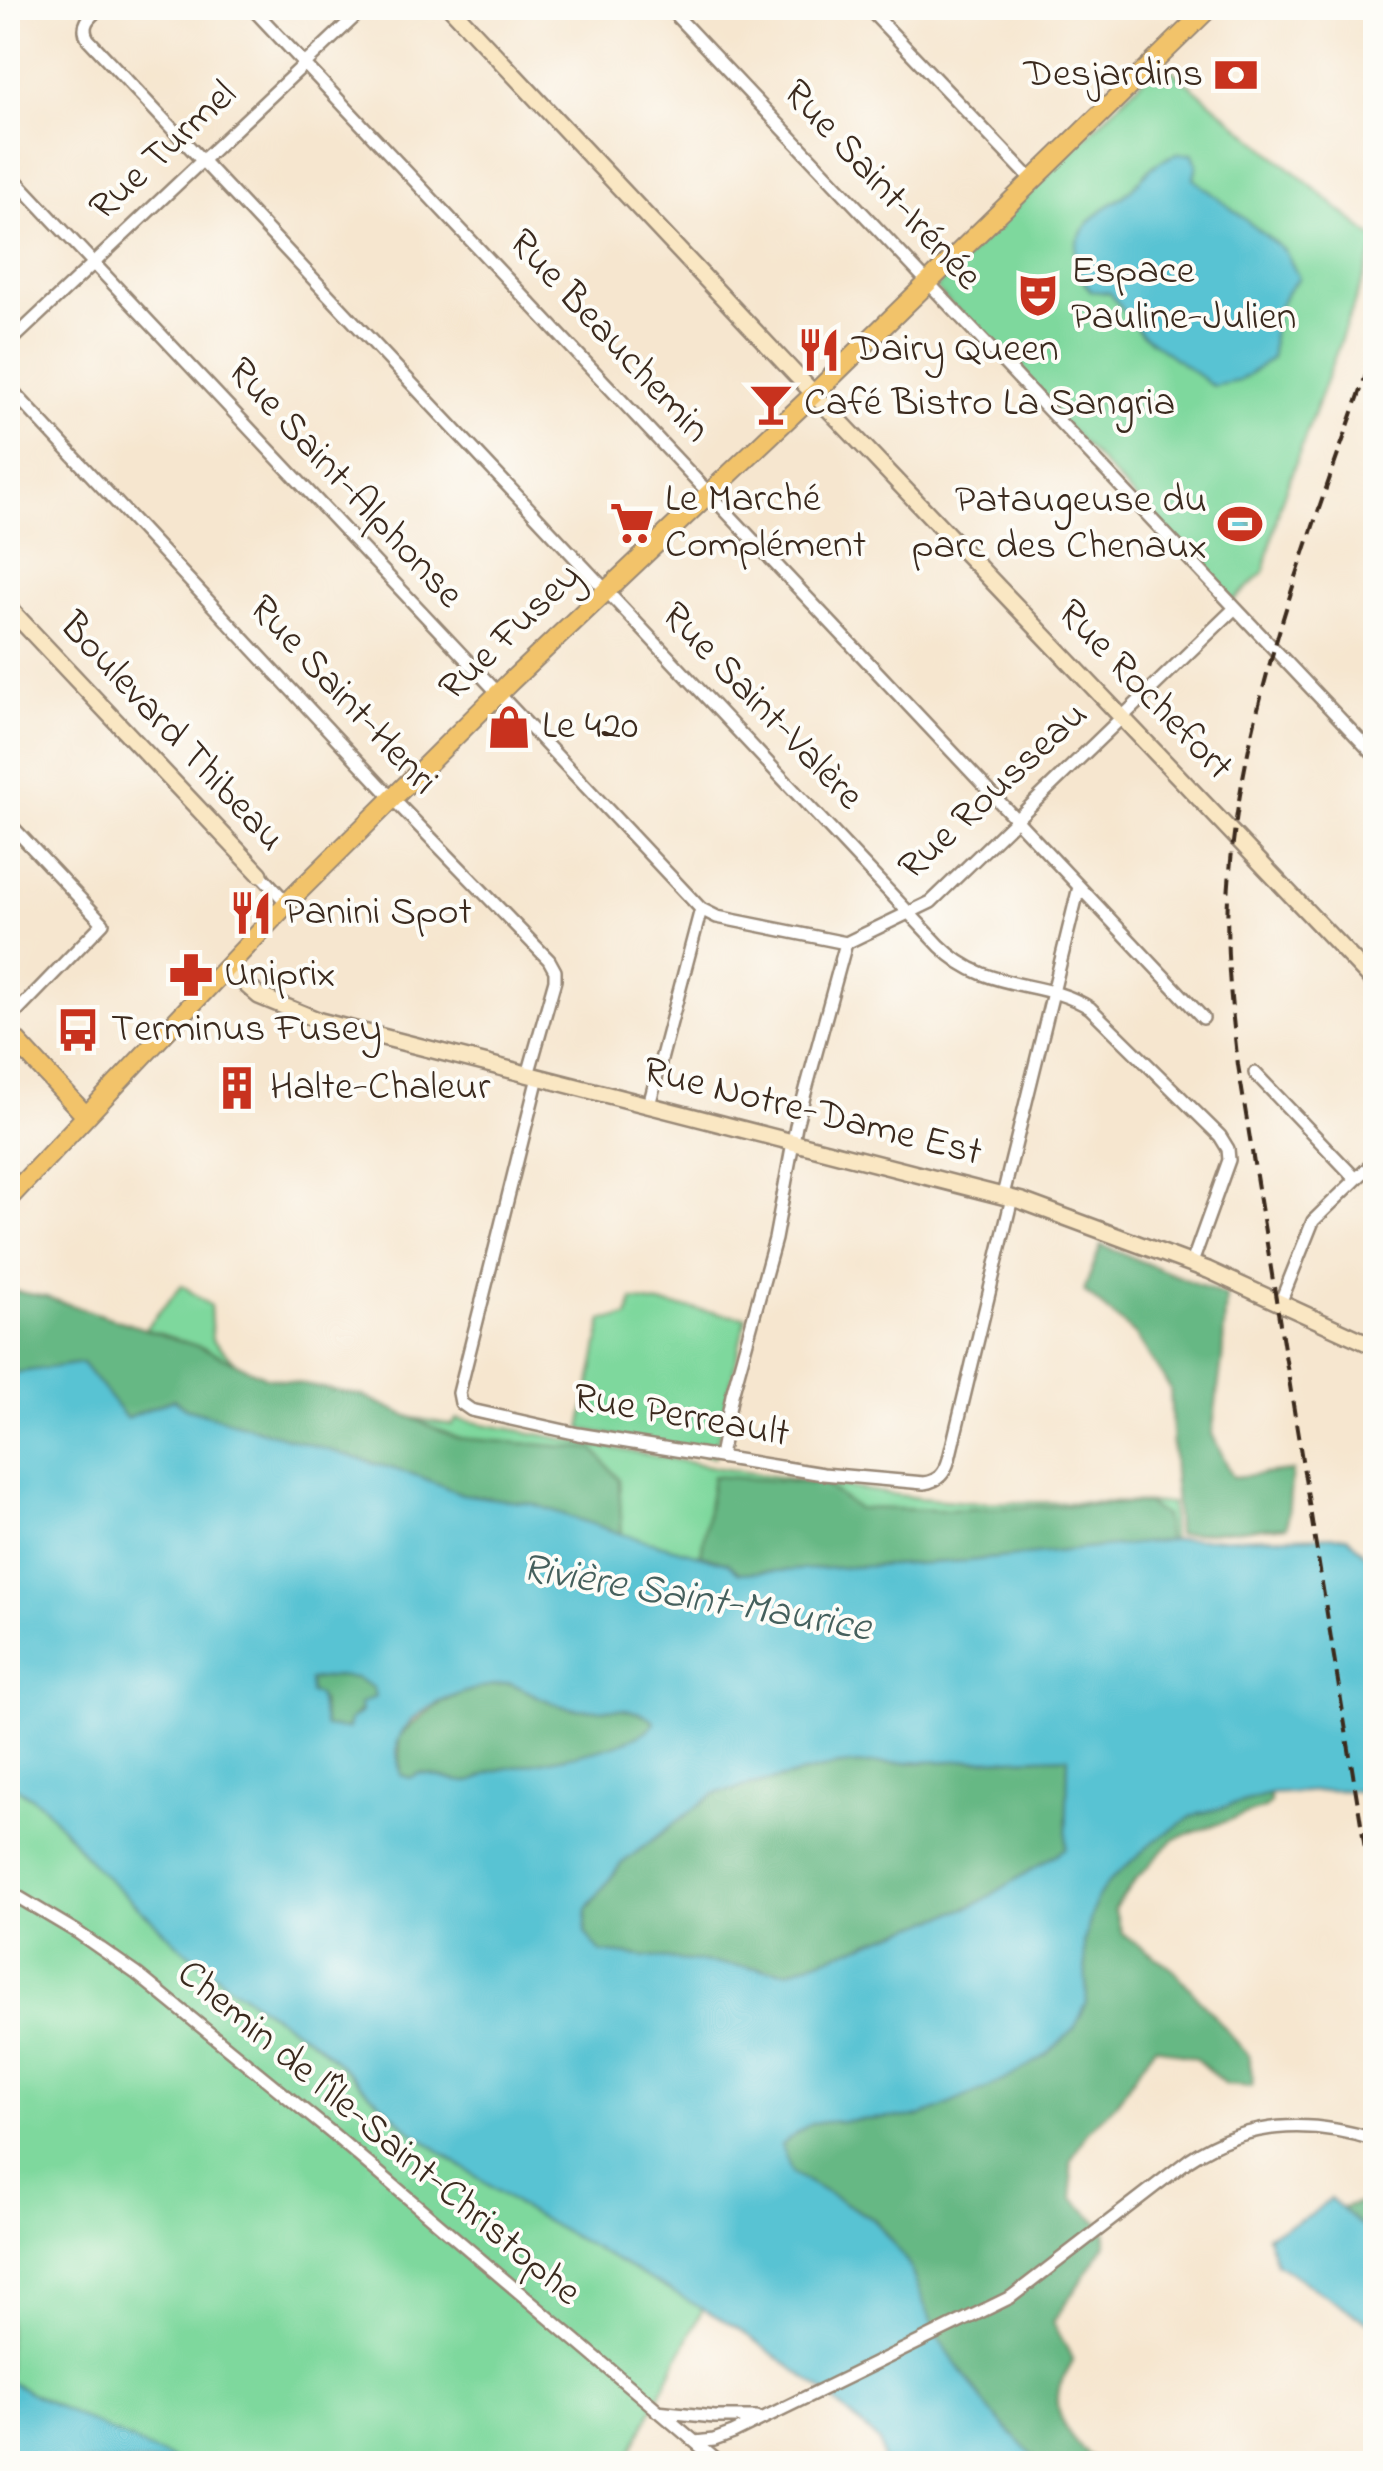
<svg xmlns="http://www.w3.org/2000/svg" width="1383" height="2471" viewBox="0 0 1383 2471" font-family="'Indie Flower',sans-serif">
<style>
.green{fill:#7ed89d;stroke:#5c815e;stroke-width:2.5}
.forest{fill:#66b884;stroke:#507151;stroke-width:2.5}
.water{fill:#58c3d3;stroke:#4a7678;stroke-width:2.5;fill-rule:evenodd}
.lines{fill:none;stroke-linecap:round;stroke-linejoin:round}
.street-casing{stroke:#988876;stroke-width:16}
.secondary-casing{stroke:#988876;stroke-width:20}
.primary-casing{stroke:#988876;stroke-width:22}
.street{stroke:#fff;stroke-width:11}
.secondary{stroke:#fae7c3;stroke-width:15}
.primary{stroke:#f2c36a;stroke-width:18}
.rail{stroke:#3b2a1e;stroke-width:4;stroke-dasharray:15 8;stroke-linecap:butt}
.labels{text-anchor:middle;dominant-baseline:central;stroke-width:8;stroke-linejoin:round;paint-order:stroke}
.poi-label{font-size:40px;fill:#3b2a1e;stroke:#fdfcf7;text-anchor:start}
.street-label{font-size:40px;fill:#3b2a1e;stroke:#fdfcf7}
.water-label{font-size:42px;font-style:italic;fill:#45605d;stroke:#fdfcf7}
</style>
<rect width="100%" height="100%" fill="#fdfcf7"/>
<filter id="ink" filterUnits="userSpaceOnUse"><feTurbulence type="fractalNoise" baseFrequency=".01" numOctaves="2"/><feDisplacementMap in="SourceGraphic" scale="20" xChannelSelector="R" yChannelSelector="G"/><feConvolveMatrix kernelMatrix="1 2 1 2 8 2 1 2 1" color-interpolation-filters="sRGB"/></filter>
<filter id="wash" filterUnits="userSpaceOnUse"><feTurbulence type="fractalNoise" baseFrequency=".0048" numOctaves="4" result="noise"/><feDisplacementMap in="SourceGraphic" scale="40" xChannelSelector="R" yChannelSelector="G"/><feGaussianBlur stdDeviation="2.25" result="paint"/><feColorMatrix in="noise" values="0 0 0 0 0 0 0 0 0 0 0 0 0 0 0 0 0 1.4 0 .05"/><feComposite in="paint" operator="in"/></filter>
<g filter="url(#wash)">
<rect width="100%" height="100%" fill="#f6e6cf"/>
<path class="green" d="M1161 61 1375 239V247L1280 505 1264 572 1233 601 935 288Z
M182 1285 210 1306 212 1340 256 1382 339 1405 452 1425 457 1419 719 1468 918 1498 966 1502 1171 1503 1172 1548 739 1580 454 1499 143 1331Z
M633 1300 746 1317 714 1457 581 1429 603 1320 628 1317Z
M8 1782 43 1805 95 1867 231 1987 318 2045 411 2131 520 2207 703 2308 626 2463H179C121 2435 64 2412 8 2381Z"/>
<path class="forest" d="M1101 1245 1226 1296 1222 1360 1212 1434 1233 1477 1292 1471 1287 1526 1177 1535 1170 1388 1135 1334 1084 1291Z
M8 1290 46 1297 203 1348 266 1377 363 1396 457 1438 594 1449 619 1480 622 1534 533 1504 462 1494 421 1477 185 1408 174 1399 126 1418 82 1363 15 1373 8 1390Z
M713 1476 823 1484 857 1508 939 1510 1146 1503 1164 1516 1168 1541 968 1561 739 1573 728 1563 701 1555Z
M335 1676 355 1678 374 1688 375 1697 350 1720 348 1729 325 1728 321 1701C312 1694 306 1691 309 1680Z
M510 1683C530 1691 549 1704 570 1708 597 1714 636 1701 656 1724 633 1750 529 1763 494 1771 484 1773 477 1783 466 1782 452 1782 435 1775 421 1773L410 1778 401 1775 399 1737C430 1705 465 1686 510 1683Z
M1068 1757 1066 1849 975 1905 788 1971 600 1952 585 1933 587 1910 621 1864 714 1794 839 1765Z
M1269 1794 1270 1803 1265 1808 1174 1839 1137 1878 1114 1909 1122 1933 1174 1970 1248 2055 1253 2077 1252 2086 1225 2084 1195 2058 1155 2046 1117 2102 1087 2132 1070 2162 1073 2199 1105 2228 1106 2244 1053 2322 1073 2360C1069 2369 1060 2380 1059 2389 1052 2421 1076 2446 1098 2463H1040L990 2411 937 2336 908 2263 875 2220 792 2173 780 2145 811 2123 922 2116 1087 2004 1084 1942 1096 1900 1109 1881 1153 1842 1193 1816Z
M1375 2199H1376L1375 2239 1341 2208Z"/>
<path class="water" d="M1177 154H1193L1197 164 1194 179 1285 251 1299 278C1275 302 1272 325 1272 358L1239 381 1213 386 1141 334 1110 293 1091 291C1067 258 1070 237 1102 210 1110 204 1120 200 1128 192 1149 173 1147 165 1177 154Z
M1237 508 1256 528 1242 541 1223 521Z
M82 1363 126 1418 174 1399 185 1408 421 1477 462 1494 533 1504 622 1534 728 1563 739 1573 968 1561 1181 1539 1347 1536 1370 1560H1375V1792L1339 1790 1269 1794 1193 1816 1153 1842 1109 1881 1096 1900 1084 1942 1087 2003 1074 2029 1047 2055 1005 2080 922 2116 811 2123 781 2145 792 2173 874 2220 908 2263 937 2336 990 2411 1040 2463H884L880 2443 821 2389 737 2328 520 2207 411 2131 318 2045 231 1987 181 1947 95 1867 43 1805 8 1782V1390L14 1373ZM335 1676 356 1678 373 1688 375 1697 360 1704 361 1712 350 1720 348 1729 325 1727 318 1695 310 1693 309 1680ZM510 1683C530 1691 549 1704 570 1708 597 1714 636 1701 655 1723 634 1750 528 1763 494 1771 484 1773 477 1783 466 1782 451 1781 435 1775 420 1773L410 1778 401 1775C399 1763 394 1747 400 1736 416 1704 477 1685 510 1683ZM1068 1757 1066 1848 975 1905 788 1971 601 1952 585 1933 587 1909 621 1864 714 1794 839 1765Z
M1330 2198 1375 2239V2327L1276 2263 1267 2235 1311 2215Z
M8 2381C64 2412 121 2435 179 2463H8Z"/>
</g>
<g filter="url(#ink)">
<g class="lines">
<g class="street-casing">
<path id="street" d="M100 8C89 17 80 25 88 39L940 946C988 994 1041 977 1090 1008L1220 1136 1228 1149 1229 1160 1192 1263
M252 8 1203 1018
M669 8 1376 757
M868 8 1031 179
M8 172 701 909 649 1105
M8 344 364 8
M8 386 393 799 549 960 555 971V980L528 1075
M8 822 103 923 8 1021
M260 874 287 903
M701 909 717 917 846 943
M1255 1073 1356 1179
M538 1077 459 1393 461 1403 471 1410 578 1434 823 1474 924 1483C939 1481 945 1473 949 1459L1012 1198
M1003 1195 1079 887
M1281 1301 1313 1221 1376 1160
M720 1456 732 1395 775 1239 796 1126 846 943 931 902 1234 609
M8 1891 77 1932 137 1974 333 2134 721 2464
M657 2411 714 2417H757
M695 2442 714 2440 733 2433 1011 2297 1190 2159C1248 2120 1311 2119 1376 2140"/>
</g>
<g class="secondary-casing">
<path id="secondary" d="M451 8 795 374 1376 984
M8 607 260 874
M227 968 259 996 320 1021 1022 1201 1208 1270 1376 1347"/>
</g>
<g class="primary-casing">
<path id="primary" d="M8 1032 86 1116
M8 1199 295 895 511 681 814 394 1209 8"/>
</g>
<use href="#street" class="street"/>
<use href="#secondary" class="secondary"/>
<use href="#primary" class="primary"/>
<path class="rail" d="M1376 346C1315 525 1239 707 1228 898 1225 953 1232 1010 1238 1065L1376 1916"/>
</g>
</g>
<defs>
<g id="bank-bare" transform="scale(3.45)"><path d="M-6-4H6V4H-6ZM0-2.3a2.3 2.3 0 1 0 0 4.6a2.3 2.3 0 1 0 0-4.6Z" fill="#c8321e" stroke="#fdfcf7" stroke-width="2.5" paint-order="stroke"/></g>
<g id="theatre-bare" transform="scale(3.45)"><path d="M-5-5.5Q0-4 5-5.5V0Q5 5 0 6Q-5 5-5 0ZM-3.3-2.5H-1v1.5H-3.3ZM1-2.5H3.3v1.5H1ZM-2.8 1Q0 5.5 2.8 1Z" fill="#c8321e" stroke="#fdfcf7" stroke-width="2.5" paint-order="stroke"/></g>
<g id="restaurant-bare" transform="scale(3.45)"><path d="M-5-6h1v4h1v-4h1v4h1v-4h1v5L-1.5 .5V6h-2V.5L-5-1ZM5-6V6H3V1.5H1.5Q1.5-4 5-6Z" fill="#c8321e" stroke="#fdfcf7" stroke-width="2.5" paint-order="stroke"/></g>
<g id="bar-bare" transform="scale(3.45)"><path d="M-6-5H6L.8 .8V4.5H3.5V6h-7V4.5H-.8V.8Z" fill="#c8321e" stroke="#fdfcf7" stroke-width="2.5" paint-order="stroke"/></g>
<g id="supermarket-bare" transform="scale(3.45)"><path d="M-6-5.5h2.5l.6 2H6L4.5 2H-2.5L-4.4-4H-6ZM-1.5 3.2a1.3 1.3 0 1 0 .1 0ZM3 3.2a1.3 1.3 0 1 0 .1 0Z" fill="#c8321e" stroke="#fdfcf7" stroke-width="2.5" paint-order="stroke"/></g>
<g id="stadium-bare" transform="scale(3.45)"><path d="M0-5a6.5 5 0 1 0 0 10a6.5 5 0 1 0 0-10ZM-3.5-1.8h7v3.6h-7Z" fill="#c8321e" stroke="#fdfcf7" stroke-width="2.5" paint-order="stroke"/></g>
<g id="shop-bare" transform="scale(3.45)"><path d="M-5-2.5h2.3a2.7 3.5 0 0 1 5.4 0H5L5.5 6h-11ZM-1.5-2.5h3a1.5 2.3 0 0 0-3 0Z" fill="#c8321e" stroke="#fdfcf7" stroke-width="2.5" paint-order="stroke"/></g>
<g id="pharmacy-bare" transform="scale(3.45)"><path d="M-2-6h4v4h4v4h-4v4h-4v-4h-4v-4h4Z" fill="#c8321e" stroke="#fdfcf7" stroke-width="2.5" paint-order="stroke"/></g>
<g id="bus-bare" transform="scale(3.45)"><path d="M-5-6H5V4H4V6H2V4H-2V6H-4V4H-5ZM-3.5-4V0h7V-4ZM-3.5 1.2v1.5H-2V1.2ZM2 1.2v1.5H3.5V1.2Z" fill="#c8321e" stroke="#fdfcf7" stroke-width="2.5" paint-order="stroke"/></g>
<g id="building-bare" transform="scale(3.45)"><path d="M-4-6H4V6H1V3H-1V6H-4ZM-2.5-4.3h1.7v1.8h-1.7ZM.8-4.3h1.7v1.8H.8ZM-2.5-1h1.7V.8h-1.7ZM.8-1h1.7V.8H.8Z" fill="#c8321e" stroke="#fdfcf7" stroke-width="2.5" paint-order="stroke"/></g>
</defs>
<g fill-rule="evenodd">
<use href="#bank-bare" x="1236" y="75"/>
<use href="#theatre-bare" x="1038" y="295"/>
<use href="#restaurant-bare" x="819" y="350"/>
<use href="#bar-bare" x="771" y="404"/>
<use href="#supermarket-bare" x="632" y="523"/>
<use href="#stadium-bare" x="1240" y="524"/>
<use href="#shop-bare" x="509" y="727"/>
<use href="#restaurant-bare" x="251" y="913"/>
<use href="#pharmacy-bare" x="191" y="975"/>
<use href="#bus-bare" x="78" y="1030"/>
<use href="#building-bare" x="237" y="1088"/>
</g>
<g class="labels">
<g class="poi-label">
<text x="1203" y="75" text-anchor="end">Desjardins</text>
<text x="1071" y="272">Espace<tspan x="1071" dy="46">Pauline-Julien</tspan></text>
<text x="852" y="350">Dairy Queen</text>
<text x="804" y="404">Café Bistro La Sangria</text>
<text x="665" y="500">Le Marché<tspan x="665" dy="46">Complément</tspan></text>
<text x="1207" y="501" text-anchor="end">Pataugeuse du<tspan x="1207" dy="46">parc des Chenaux</tspan></text>
<text x="542" y="727">Le 420</text>
<text x="284" y="913">Panini Spot</text>
<text x="224" y="975">Uniprix</text>
<text x="111" y="1030">Terminus Fusey</text>
<text x="270" y="1088">Halte-Chaleur</text>
</g>
<g class="street-label">
<text transform="translate(164 152) rotate(-43)">Rue Turmel</text>
<text transform="translate(881 186) rotate(47)">Rue Saint-Irénée</text>
<text transform="translate(608 337) rotate(47)">Rue Beauchemin</text>
<text transform="translate(344 484) rotate(47)">Rue Saint-Alphonse</text>
<text transform="translate(511 633) rotate(-44)">Rue Fusey</text>
<text transform="translate(1144 691) rotate(46)">Rue Rochefort</text>
<text transform="translate(342 696) rotate(47)">Rue Saint-Henri</text>
<text transform="translate(761 707) rotate(46)">Rue Saint-Valère</text>
<text transform="translate(171 733) rotate(47)">Boulevard Thibeau</text>
<text transform="translate(994 792) rotate(-43)">Rue Rousseau</text>
<text transform="translate(812 1113) rotate(14)">Rue Notre-Dame Est</text>
<text transform="translate(681 1417) rotate(10)">Rue Perreault</text>
<text transform="translate(378 2134) rotate(40)">Chemin de l'Île-Saint-Christophe</text>
</g>
<g class="water-label">
<text transform="translate(696 1599) rotate(10)">Rivière Saint-Maurice</text>
</g>
</g>
<rect width="1383" height="2471" fill="none" stroke="#fdfcf7" stroke-width="40"/>
</svg>
